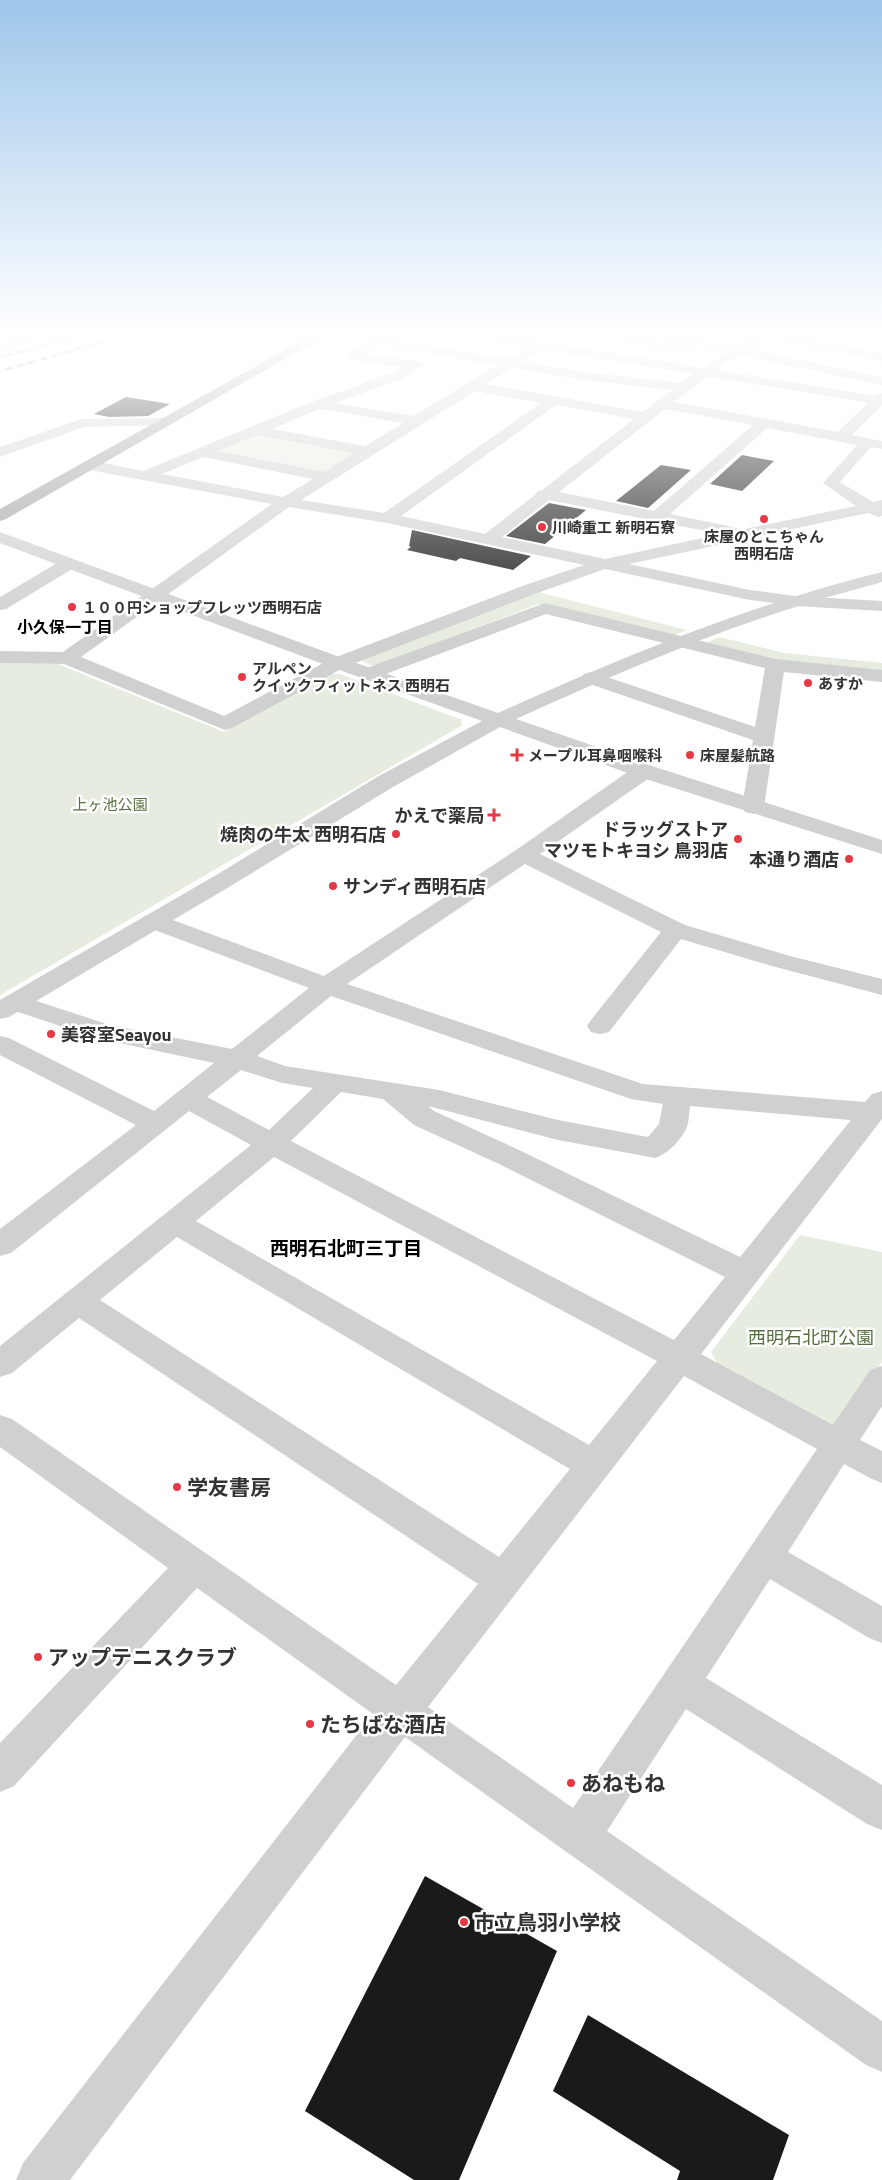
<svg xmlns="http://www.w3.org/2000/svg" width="882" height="2180" viewBox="0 0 882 2180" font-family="'Titillium Web','Noto Sans JP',sans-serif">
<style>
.green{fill:#e6ecdf}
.building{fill:#1a1a1a}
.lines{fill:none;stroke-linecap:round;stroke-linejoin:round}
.minor{fill:#d0d0d0;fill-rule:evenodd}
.tertiary{fill:#d0d0d0;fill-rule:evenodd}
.trunk{fill:#a2a2a2;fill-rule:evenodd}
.rail-casing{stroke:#888;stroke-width:3}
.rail{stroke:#fff;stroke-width:2;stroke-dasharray:6;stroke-linecap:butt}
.poi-dot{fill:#e63946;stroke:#fff;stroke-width:2}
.labels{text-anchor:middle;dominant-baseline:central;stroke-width:5;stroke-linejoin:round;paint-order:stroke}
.far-poi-label{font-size:15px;font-weight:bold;fill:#333;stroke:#fff;text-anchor:start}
.far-park-label{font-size:15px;fill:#56703f;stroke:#fff}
.far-neighbourhood-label{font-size:16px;font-weight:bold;fill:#000;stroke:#fff}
.poi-label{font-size:18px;font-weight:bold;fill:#333;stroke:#fff;text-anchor:end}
.park-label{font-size:18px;fill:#56703f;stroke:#fff}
.neighbourhood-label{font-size:19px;font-weight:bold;fill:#000;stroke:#fff}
.near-poi-label{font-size:21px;font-weight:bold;fill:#333;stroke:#fff;text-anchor:start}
</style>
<rect width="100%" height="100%" fill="#fff"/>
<path class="green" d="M259 433 357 453 325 473 215 452Z
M538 592 687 630 670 637 538 604 383 664 371 665 363 662 364 657Z
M719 637 784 653 882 663V673L780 664 703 645Z
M0 663 58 664 224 732 328 674H340L462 720 461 726 0 995Z
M800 1235 882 1252V1362L839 1427 831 1428 718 1364 711 1352Z"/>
<path class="building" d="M126 397 170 404 148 416 109 417 94 414Z
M742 455 774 461 742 491 710 484Z
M661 465 691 470 648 508 616 501Z
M549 503 586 510 545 544 506 536Z
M412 530 531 556 513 570 460 558 456 561 407 550 411 547 409 546Z
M425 1876 557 1951 459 2180H414L305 2111Z
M588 2015 789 2135 773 2180H677L680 2171 553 2091Z"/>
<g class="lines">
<path class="minor" d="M25 336H45L44 339 0 350V342Z
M379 336H394L391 339 507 359 539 341 545 345 544 348 522 361 585 372 681 383 726 352 665 339 664 336H687L736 346 755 336H794L882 353V361L776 340 770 337 750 349 882 377V385L740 355 726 363 674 402 838 432 877 394 882 393V405L852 435 882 441V449L871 447 840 482 873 502 882 500V516L878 517 868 513 629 564 750 590 795 596 882 601V611L795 606 750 600 605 569 540 592 345 667 232 728 225 730 64 664 0 663V651L63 652 272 504 89 470 84 468 81 465 84 462 89 460 143 471 314 401 392 373 402 367 350 360 343 356ZM380 345 497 365 414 416 335 403 402 379 424 365 417 361 364 354ZM512 368 585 380 672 390 643 412 485 384ZM475 391 541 403 384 513 301 500ZM556 405 634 419 542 490 538 491 536 494 485 534 401 516ZM319 409H321L403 423 365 446 272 429ZM665 409 753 425 654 511 559 492ZM767 428 857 445 823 483 856 506 740 530 733 527 670 514ZM257 435 354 453 324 472 218 451ZM203 457 313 479 283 497 162 474ZM549 500 721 534 605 559 502 537ZM289 507 387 523 584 565 528 584 331 659 224 716 81 657Z
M608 336H633L689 346 696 350 689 354 614 340 609 339Z
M164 418 169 419 171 422 169 425 84 427 0 457V447L82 419Z
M68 559 74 560 77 564 74 568 6 609 0 610V597L62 560Z
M545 603 775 659 882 670V682L784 672 764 807 761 812 753 814 745 812 742 807 753 740 584 682 581 678 584 674 591 672 598 674 755 727 765 668 546 614 375 678 368 680 361 678 358 674 361 670Z
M644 765 652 766 655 771 652 776 540 854 685 925 790 956 882 979V995L772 966 681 939 609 1032 600 1034 591 1032 587 1026 591 1020 661 932 525 864 347 984 643 1084 865 1102 872 1094 882 1091V1119L701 1354 833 1425 870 1370 882 1366V1406L860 1440 882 1451V1483L870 1478 844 1464 788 1552 882 1606V1643L869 1638 770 1579 706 1678 882 1785V1830L867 1824 686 1709 607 1831 882 2021V2072L866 2065 405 1737 70 2180H16L23 2163 373 1714 197 1588 14 1786 0 1792V1743L168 1568 0 1447V1415L12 1419 396 1685 478 1584 79 1318 12 1373 0 1377V1346L251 1145 189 1111 11 1253 0 1256V1229L136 1125 0 1055V1036L9 1038 154 1111 214 1063 96 1038 6 1008 2 1002 6 996 15 994 110 1025 232 1049 309 988 144 926 141 921 144 916 153 914 162 916 324 976 516 850 636 766ZM331 996 631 1099 663 1104 659 1124 648 1137 558 1120 439 1090 285 1066 257 1056ZM241 1070 282 1083 313 1088 269 1130 207 1097ZM341 1092 383 1099 414 1125 499 1164 725 1277 674 1340 291 1141ZM428 1106 558 1140 655 1158C668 1154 681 1140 687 1127 689 1121 689 1113 690 1106L851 1120 740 1257 519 1150 434 1111ZM274 1157 657 1361 589 1445 196 1221ZM177 1237 570 1469 499 1557 100 1300ZM684 1376 817 1449 573 1808 428 1707Z"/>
<path class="tertiary" d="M480 336H508L882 397V405L486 340 481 339Z
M0 532 345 659 498 713C622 657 749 605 882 572V582C855 590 828 596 802 605 704 635 609 677 516 719L652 766 882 840V854L636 776 500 727 393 787 234 884 9 1017 0 1019V1000L218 874 377 777 482 721 331 667 0 543Z"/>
<path class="trunk" d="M310 336H325L6 519 0 521V509Z"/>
<g class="rail-casing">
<path id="rail" d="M0 357 82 336
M0 371 122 336"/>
</g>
<use href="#rail" class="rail"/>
</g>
<linearGradient id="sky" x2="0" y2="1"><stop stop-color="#9ec6ea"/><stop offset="0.52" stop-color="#fff"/><stop offset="1" stop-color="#fff" stop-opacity="0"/></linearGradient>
<rect width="882" height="641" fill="url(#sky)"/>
<g class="poi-dot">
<circle cx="764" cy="519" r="5"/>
<circle cx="542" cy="527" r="5"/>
<circle cx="72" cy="607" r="5"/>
<circle cx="242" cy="677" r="5"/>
<circle cx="808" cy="683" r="5"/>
<path d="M514.5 747.5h5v5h5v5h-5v5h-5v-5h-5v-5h5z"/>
<circle cx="690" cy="755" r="5"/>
<path d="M491.5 807.5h5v5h5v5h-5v5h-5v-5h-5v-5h5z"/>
<circle cx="396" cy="834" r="5"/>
<circle cx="738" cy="839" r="5"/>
<circle cx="849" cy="859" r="5"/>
<circle cx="333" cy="886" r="5"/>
<circle cx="51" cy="1034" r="5"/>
<circle cx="177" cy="1487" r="5"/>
<circle cx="38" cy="1657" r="5"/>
<circle cx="310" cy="1724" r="5"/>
<circle cx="571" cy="1783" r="5"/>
<circle cx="464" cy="1922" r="5"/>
</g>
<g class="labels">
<g class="far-poi-label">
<text x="552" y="527">川崎重工 新明石寮</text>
<text x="764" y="536" text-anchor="middle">床屋のとこちゃん<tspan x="764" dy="17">西明石店</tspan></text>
<text x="82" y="607">１００円ショップフレッツ西明石店</text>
<text x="252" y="668">アルペン<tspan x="252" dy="17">クイックフィットネス 西明石</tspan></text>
<text x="818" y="683">あすか</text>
<text x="528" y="755">メープル耳鼻咽喉科</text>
<text x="700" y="755">床屋髪航路</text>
</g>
<g class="far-park-label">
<text x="110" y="804">上ヶ池公園</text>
</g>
<g class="far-neighbourhood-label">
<text x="65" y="627">小久保一丁目</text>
</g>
<g class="poi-label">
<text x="484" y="815">かえで薬局</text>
<text x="728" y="829">ドラッグストア<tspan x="728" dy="21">マツモトキヨシ 鳥羽店</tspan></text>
<text x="386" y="834">焼肉の牛太 西明石店</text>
<text x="839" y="859">本通り酒店</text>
<text x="343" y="886" text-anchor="start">サンディ西明石店</text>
<text x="61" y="1034" text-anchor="start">美容室Seayou</text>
</g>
<g class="park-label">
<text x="811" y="1337">西明石北町公園</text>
</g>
<g class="neighbourhood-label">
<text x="346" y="1247">西明石北町三丁目</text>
</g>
<g class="near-poi-label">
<text x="187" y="1487">学友書房</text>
<text x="48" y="1657">アップテニスクラブ</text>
<text x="320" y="1724">たちばな酒店</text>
<text x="581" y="1783">あねもね</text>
<text x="474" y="1922">市立鳥羽小学校</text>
</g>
</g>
</svg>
